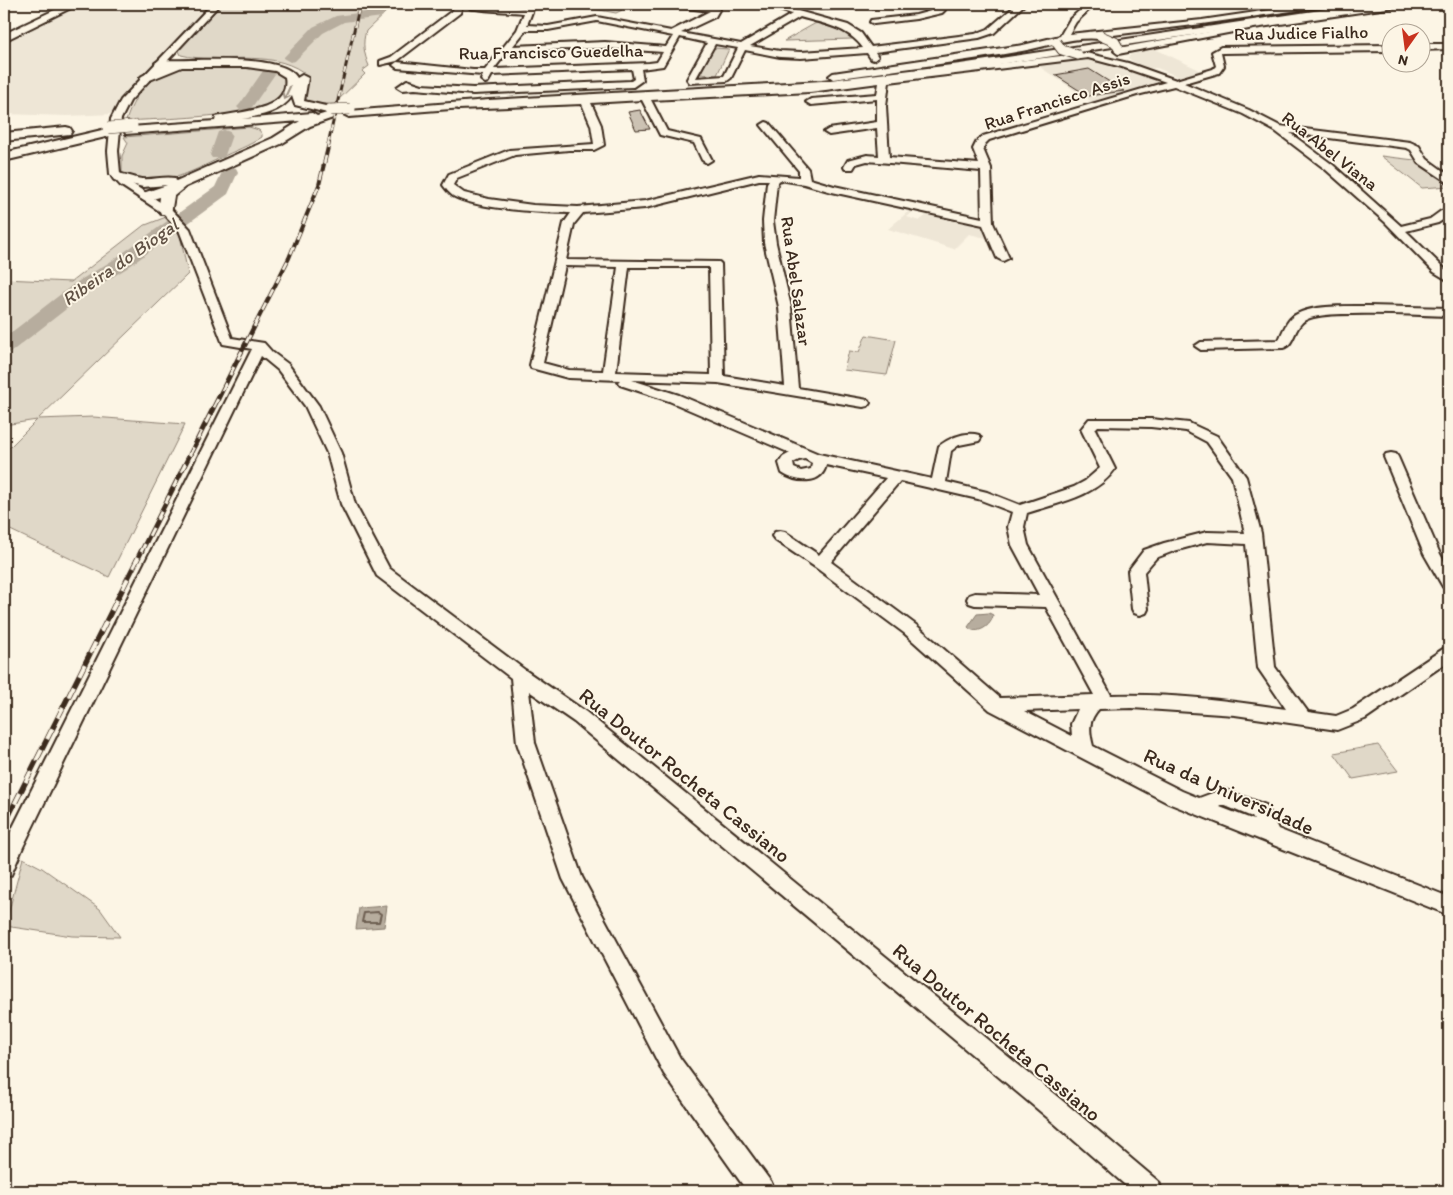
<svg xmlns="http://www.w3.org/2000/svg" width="1453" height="1195" viewBox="0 0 1453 1195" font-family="Itim,sans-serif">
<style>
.built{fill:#eee6d6}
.green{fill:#e0d8c8;stroke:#8e8173}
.water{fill:#b7ad9e;stroke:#85796b}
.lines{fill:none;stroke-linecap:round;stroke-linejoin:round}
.shore{stroke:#6d5e51;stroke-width:2}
.river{fill:#b7ad9e;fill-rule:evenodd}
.building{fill:#ccc2b3;stroke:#3b2a1e}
.minor-casing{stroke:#3b2a1e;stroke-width:4}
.major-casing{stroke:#3b2a1e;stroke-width:4}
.minor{fill:#fcf5e5;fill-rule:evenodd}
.major{fill:#fcf5e5;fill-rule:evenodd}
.rail-far3-casing{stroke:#3b2a1e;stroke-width:3}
.rail-far2-casing{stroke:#3b2a1e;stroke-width:4}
.rail-far1-casing{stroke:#3b2a1e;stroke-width:5}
.rail-casing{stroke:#3b2a1e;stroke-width:5.5}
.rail-far3{stroke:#fcf5e5;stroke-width:2;stroke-dasharray:6;stroke-linecap:butt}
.rail-far2{stroke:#fcf5e5;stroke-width:2.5;stroke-dasharray:8;stroke-linecap:butt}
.rail-far1{stroke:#fcf5e5;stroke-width:3;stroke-dasharray:9;stroke-linecap:butt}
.rail{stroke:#fcf5e5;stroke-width:4;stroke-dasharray:12;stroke-linecap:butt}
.minor-bridge-casing{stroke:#3b2a1e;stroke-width:11;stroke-linecap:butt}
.major-bridge-casing{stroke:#3b2a1e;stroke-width:12;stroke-linecap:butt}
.minor-bridge{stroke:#fcf5e5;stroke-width:9}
.major-bridge{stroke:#fcf5e5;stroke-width:11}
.oneway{stroke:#9c9082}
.labels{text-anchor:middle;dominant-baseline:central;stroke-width:4;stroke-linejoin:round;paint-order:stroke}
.far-street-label{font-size:18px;fill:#3b2a1e;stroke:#fcf5e5}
.far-water-label{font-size:19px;font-style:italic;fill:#605144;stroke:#fcf5e5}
.street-label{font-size:21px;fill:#3b2a1e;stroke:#fcf5e5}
</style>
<rect width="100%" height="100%" fill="#fcf5e5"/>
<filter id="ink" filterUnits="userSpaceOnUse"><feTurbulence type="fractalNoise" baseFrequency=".02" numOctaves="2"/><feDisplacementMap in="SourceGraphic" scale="10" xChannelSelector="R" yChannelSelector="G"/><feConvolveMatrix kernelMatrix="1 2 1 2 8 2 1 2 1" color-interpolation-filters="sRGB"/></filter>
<g filter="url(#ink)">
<path class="built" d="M83 4H212L121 100 112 114 67 116 4 114V43Z
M1153 48 1204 72 1182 78 1157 68 1143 69 1128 58 1130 55Z
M1081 60 1102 61 1124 66 1154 78 1157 82 1153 85 1092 102 1037 65Z
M910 210 914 211 907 217 919 221 927 215 979 226 983 229 986 238 969 234 954 249 888 229Z"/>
<path class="green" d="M222 4H389V9L366 31C362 43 364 54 369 66L362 71 365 74 334 104H314L307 101 303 93 306 81 303 72C268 48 220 65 181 55L179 51Z
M607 4H632L621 9 622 10 616 13 594 9Z
M816 23 840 30 852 39 784 41Z
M713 48 729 49 717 75 700 74Z
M186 66C210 66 270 59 285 80 284 85 283 93 280 98 268 117 152 119 126 121 137 88 152 73 186 66Z
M249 127 259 130 262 134V137C249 146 234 151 220 158 193 171 150 195 122 172V156L128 143 124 137Z
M1381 156 1423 161 1449 180V186L1422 188Z
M166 217 180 235 188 274 38 419 93 417 185 424 109 577 4 527V453L37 420 4 425V279L71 282 143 226Z
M866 335 896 340 887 375 844 370 849 351 859 352Z
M1378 745 1398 771 1353 779 1334 753Z
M23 858 42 868 100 909 120 937 72 936 5 926Z"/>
<path class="water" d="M989 613 993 615C992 626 976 636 968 627L977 614Z
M387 906 384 927 356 929 359 908Z"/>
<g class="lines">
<path class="shore" d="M378 912 381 914 379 922H362L364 913Z"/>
<path class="river" d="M377 4H389L382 17 344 22 323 33 295 61 290 62 283 58 313 27 336 16 373 11Z
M268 70 273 71 275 74 250 110H240L237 107 240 104 263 71Z
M224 130 230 132 232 135 224 158H212L210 155 218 132Z
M230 167 236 168 238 172 228 194 127 268 88 292 11 352 4 354V338L74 284 113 260 215 187 224 168Z"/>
</g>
<path class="building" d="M1089 69 1124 91 1088 96 1055 75Z
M640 110 650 129 636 130 628 112Z"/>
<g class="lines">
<g class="minor-casing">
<path id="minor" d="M212 4H220L130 101 121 119 118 151 120 173 128 181 172 210 190 229 232 338 264 343 272 352 288 364 319 406 341 453 355 504 389 568 525 670 586 712 1070 1107 1159 1182 1162 1191H1132L1054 1123 574 722 529 691 535 743 582 877 680 1058 771 1182 774 1191H747L664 1074 563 879 517 743 511 678 377 576 341 504 327 453 305 406 278 370 261 356 23 847 11 875 4 878V845L252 349 223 344 179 230 164 214 120 185 110 174 108 151 111 119 121 100Z
M527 4H535L527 25 548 26 597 17 671 31 710 11 671 6 667 4 706 5 718 8 719 10 715 17 681 33 741 44 792 14 761 4H773L848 25 861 33 871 47 975 34 988 29 1017 4H1025L994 33 979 38 875 52 878 57 874 60 871 59 867 53 801 58 780 57 745 50 731 78 727 81 690 83 687 79 707 43 680 37 663 66 641 69 643 80 633 87 473 94 415 89 402 90 397 87 407 80 422 85 473 88 631 81 634 79 632 69 492 75 488 82 485 83 481 80 483 75 397 68 393 65 397 62 473 70H485L517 30 524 13C515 12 473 10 470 8 481 0 512 7 525 8ZM800 17C824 24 848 27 863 48L801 52 780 51 750 46ZM597 21 673 36 666 47 605 42 513 46 526 30H548ZM715 44 738 48 724 76 696 78ZM605 48 663 52 657 62 649 63 494 69 508 51Z
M846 4H921L945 10 942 13 916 19 874 24 870 22 871 20 916 15 931 11 910 6 820 9 816 7 820 5Z
M1087 4H1095L1076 22 1069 34 1202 20 1310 4H1329L1325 6 1202 24 1105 36 1101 39C1073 36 1049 46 1022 51 960 62 896 70 833 79L829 76 833 73 1023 45 1060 36 1070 19Z
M1387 4H1405L1401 6 1254 28 1118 54 1114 51 1118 48 1254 24Z
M1424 4 1449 5V9L1428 6Z
M455 5 462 7 460 13 397 61 380 65V61L391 57 453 10Z
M1420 44H1449V49L1420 50Z
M1390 45V51L1222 53H1221L1224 66 1219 73 1184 83 1249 110 1280 126 1410 142 1419 146 1427 159 1449 175V183L1419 163 1411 150 1407 148 1290 133 1333 165 1401 226 1430 219 1441 211 1449 210V216L1438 223 1406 231 1449 273V281L1434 272 1385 222 1325 169 1275 131 1243 114 1174 86 1137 95 989 140 985 144 983 149 991 168 993 223 1009 258 1003 261 997 258 983 225 832 192 804 184 780 180 777 183 773 221 776 243 791 307 798 388 868 400 870 403 868 406 863 407 718 383 632 380 679 395 819 454 932 479 939 446C950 438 965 431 979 435L981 438 979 441 959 445 951 451 946 482 987 492 1020 505 1074 487 1085 481 1100 468 1081 429 1089 419H1151L1189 423 1217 436 1246 477 1261 533 1275 667 1308 712 1336 716 1353 709 1443 649 1449 647V661L1365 719 1337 730 1235 715 1132 708 1099 709C1088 721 1089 731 1093 746L1182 791 1199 798 1223 789 1266 805 1278 829 1449 897V915L1168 803 990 710 904 633 815 567 775 540 772 536 775 532 780 531 785 532 819 555 886 478 826 465C822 486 795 482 782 473L779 463 783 457 790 453 669 401 620 385 618 382 620 380 568 378 531 368 530 365 564 223 571 213C544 213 476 209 453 196 449 193 446 189 443 185L449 174 509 150 594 144 591 125 582 104 458 109V105L461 104 810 86 1086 53 1128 63 1176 80 1213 69 1216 66 1212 52 1221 47ZM1088 58 1122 67 1166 82 983 136 977 141 973 149 979 164 889 157 886 106 889 82ZM879 83 877 94 811 99 806 102 811 105 877 99V122L829 129 824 132 829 135 877 128 879 156 867 155 848 160 844 167 845 169H853L856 164 867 161 981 171 982 218 834 186 810 179 808 169 769 123 766 122 761 125 799 171V177L759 174 645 201 578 207 533 205 489 199 464 193 453 185 457 178 515 155 569 150H594L604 145 601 125 591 103 642 100 660 135 694 143 702 160 707 163 712 160 701 139 667 131 651 100 810 92ZM759 180H769L767 183 763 221 764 243 779 307 785 386 724 376 721 264 719 262 566 260 574 224 583 213 645 208ZM565 266 618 267 603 371 569 370 543 363ZM629 267H709L711 375 616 372ZM1098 426 1151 427 1186 431 1207 442 1232 477 1245 533 1207 532 1164 543 1144 550 1128 571 1132 609 1134 613 1140 615 1146 613 1148 609 1144 572 1156 558 1174 551 1207 542 1246 544 1258 668 1286 709C1229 700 1169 693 1111 695L1028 545 1024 527 1027 513C1057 503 1096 497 1115 469L1095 429ZM805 459 812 463 811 469 801 471 794 468 793 463 799 460ZM900 481 978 499 1012 512 1008 527 1012 545 1039 595 975 593 969 595 967 599 969 603 975 605 1046 607 1094 695 1000 698 916 625 831 562ZM1078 709 1071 724 1072 736 1024 711ZM1223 805 1252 817 1254 820 1220 807Z
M1368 306 1449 308V316C1417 315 1385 313 1352 314 1339 314 1323 314 1310 318 1293 323 1296 345 1283 348L1201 350 1195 346 1201 342 1279 340C1282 333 1285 325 1290 319 1304 304 1349 306 1368 306Z
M1391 453 1396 454 1398 457 1440 554 1449 570V589L1443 587 1424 554 1384 457 1386 454Z"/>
</g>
<g class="major-casing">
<path id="major" d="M67 4H79L4 41V34Z
M1360 4H1383L1378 7 960 70 822 87 489 106 349 117 343 114 349 111 489 100 822 81 960 64Z
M160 60C187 62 284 52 297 78L302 75 308 78 304 101 334 108 336 110 331 113 335 116 333 118 310 126 281 144 185 187 174 196 171 214H161L159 207 160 197 145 201 138 197 140 194 167 185 143 187 114 180 112 177 114 174C123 172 132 178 142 179 153 180 164 176 175 178L176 181 273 138 300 121 126 134 124 131 130 127 215 121 216 117C238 111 291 112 285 77L275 71 247 67H182L150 80H142L140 78 142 76 162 66 155 63ZM292 96 295 105 327 113 317 116 312 113 242 119C260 116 282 112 292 96Z
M66 127 70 128 72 131 70 134 4 141V133Z
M106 129 112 133 110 136 4 161V153Z"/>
</g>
<use href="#minor" class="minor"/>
<use href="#major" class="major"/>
<g class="rail-far3-casing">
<path id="rail-far3" d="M328 144 360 4"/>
</g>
<g class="rail-far2-casing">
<path id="rail-far2" d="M255 325 289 258 319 185 329 143"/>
</g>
<g class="rail-far1-casing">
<path id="rail-far1" d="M141 552 256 323"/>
</g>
<g class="rail-casing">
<path id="rail" d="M4 825 142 550"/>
</g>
<use href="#rail-far3" class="rail-far3"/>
<use href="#rail-far2" class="rail-far2"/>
<use href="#rail-far1" class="rail-far1"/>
<use href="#rail" class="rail"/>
<g class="minor-bridge-casing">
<path id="minor-bridge" d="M1101 36 1115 42 1119 49
M1056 42 1062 50 1078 55"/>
</g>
<g class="major-bridge-casing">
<path id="major-bridge" d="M330 110 350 109
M108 128 132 126"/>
</g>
<use href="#minor-bridge" class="minor-bridge"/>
<use href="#major-bridge" class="major-bridge"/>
</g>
<defs><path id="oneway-shaft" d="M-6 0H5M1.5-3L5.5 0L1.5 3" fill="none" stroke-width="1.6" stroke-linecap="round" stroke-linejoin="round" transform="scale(1.25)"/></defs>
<use class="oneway" href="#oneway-shaft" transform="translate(287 93) rotate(115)"/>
</g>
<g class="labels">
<g class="far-street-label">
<text transform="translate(1301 33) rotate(-1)">Rua Judice Fialho</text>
<text transform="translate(551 52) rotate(-1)">Rua Francisco Guedelha</text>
<text transform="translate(1057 101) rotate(-18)">Rua Francisco Assis</text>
<text transform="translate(1330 151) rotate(38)">Rua Abel Viana</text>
<text transform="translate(796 281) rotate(82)">Rua Abel Salazar</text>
</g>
<g class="far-water-label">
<text transform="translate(120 262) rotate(-35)">Ribeira do Biogal</text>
</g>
<g class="street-label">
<text transform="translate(685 775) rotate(39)">Rua Doutor Rocheta Cassiano</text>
<text transform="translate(1229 791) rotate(24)">Rua da Universidade</text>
<text transform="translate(997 1032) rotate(40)">Rua Doutor Rocheta Cassiano</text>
</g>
</g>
<rect width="1453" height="1195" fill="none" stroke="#fcf5e5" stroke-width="20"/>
<rect x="10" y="10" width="1433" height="1175" fill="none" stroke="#3b2a1e" stroke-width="2" filter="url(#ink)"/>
<g transform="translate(1406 48) rotate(194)"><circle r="24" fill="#fcf5e5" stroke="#afa495"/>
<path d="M0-4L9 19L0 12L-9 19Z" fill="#c8321e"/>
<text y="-8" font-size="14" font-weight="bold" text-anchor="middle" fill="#3b2a1e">N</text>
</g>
</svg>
